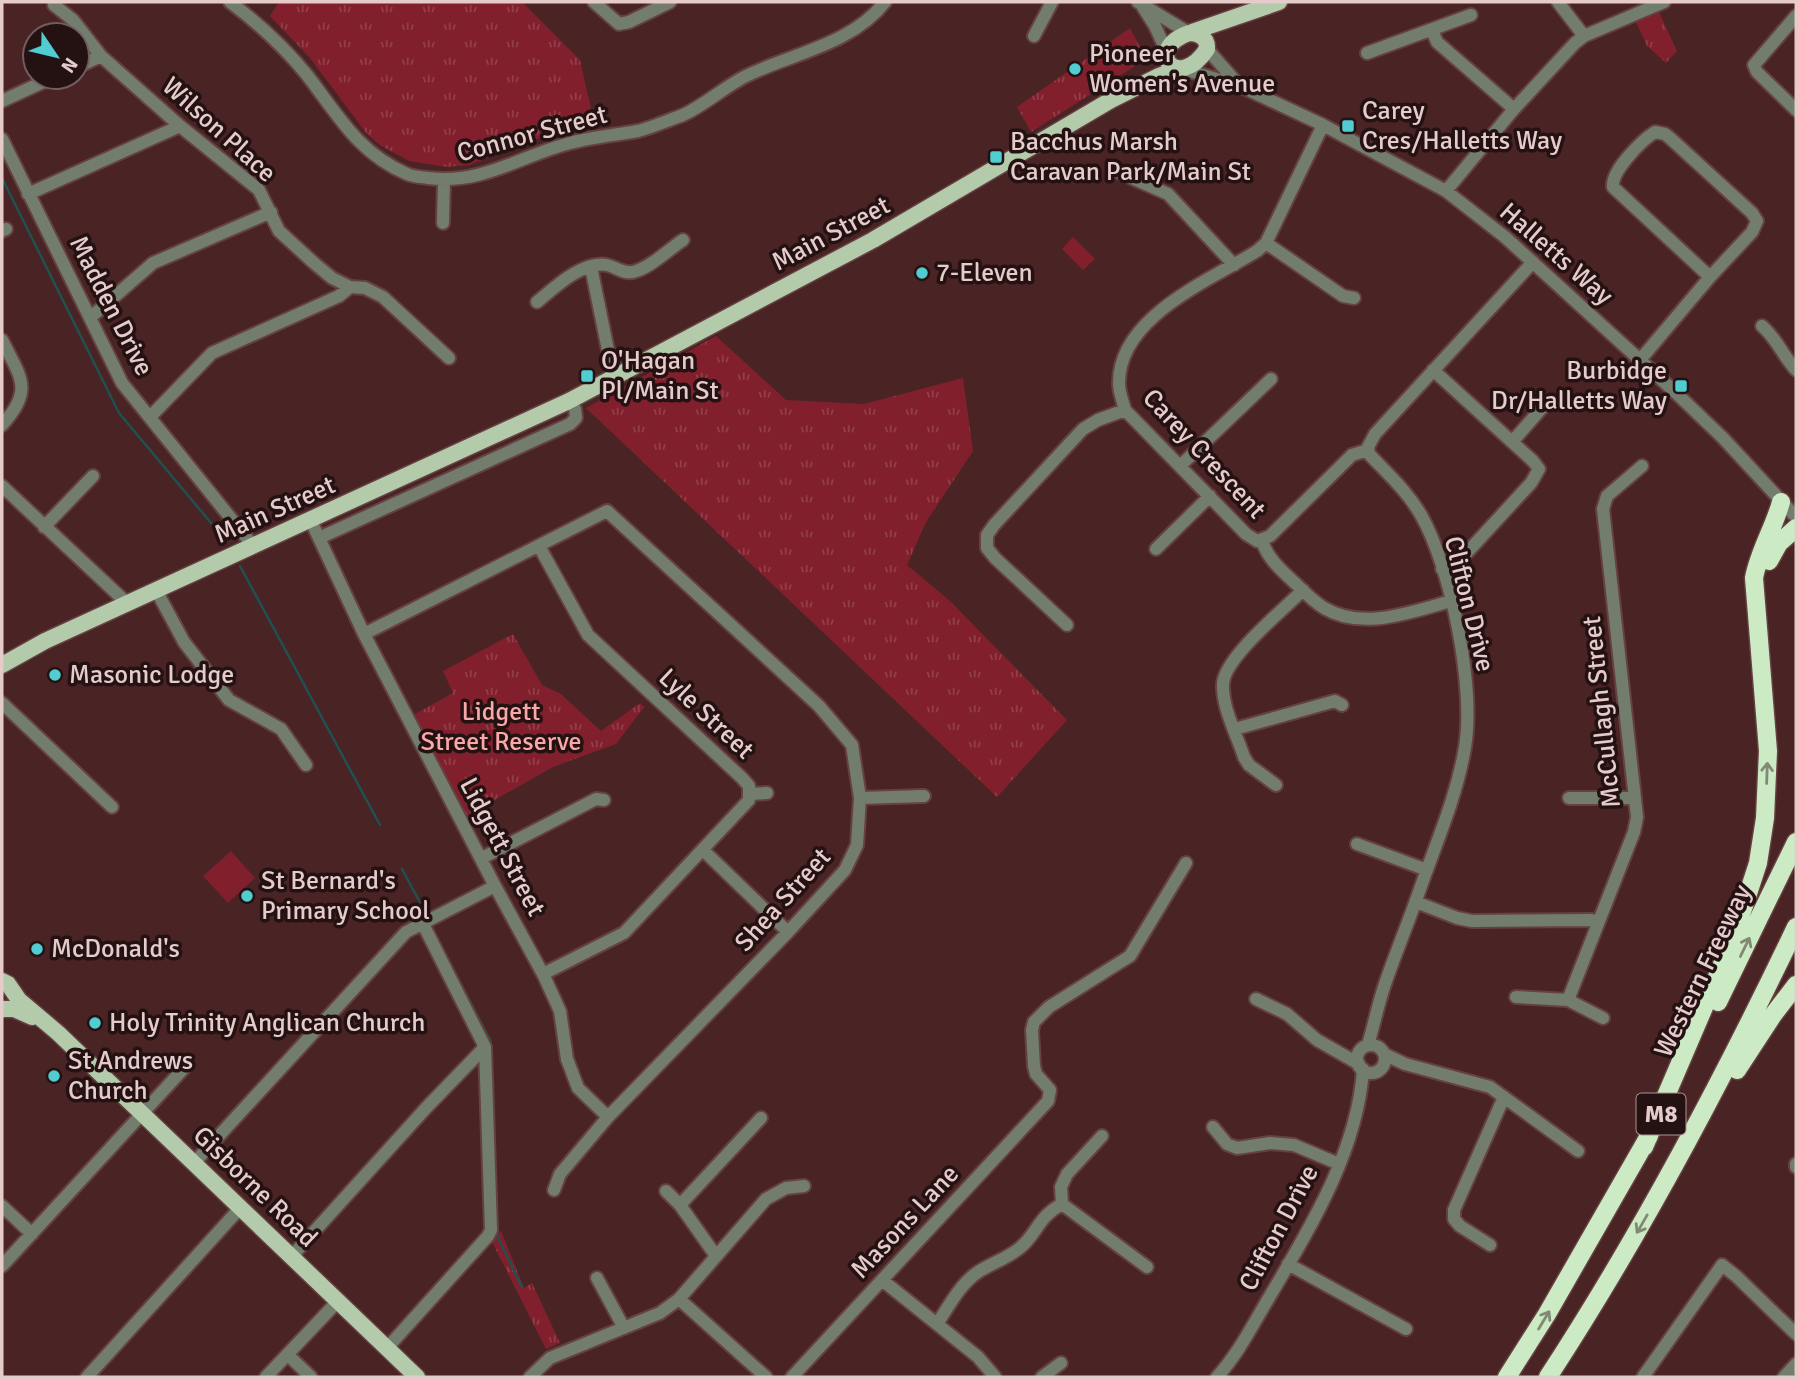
<svg xmlns="http://www.w3.org/2000/svg" width="1798" height="1379" viewBox="0 0 1798 1379" font-family="Signika,sans-serif">
<style>
.grass{fill:url(#grass-tufts)}
.pitch{fill:#81202c}
.lines{fill:none;stroke-linecap:round;stroke-linejoin:round}
.stream{stroke:#1f5153;stroke-width:2.5}
.minor-casing{stroke:#664142;stroke-width:16}
.major-casing{stroke:#664142;stroke-width:19}
.highway-casing{stroke:#664142;stroke-width:21}
.minor{stroke:#727d6e;stroke-width:12}
.major{stroke:#b3cbab;stroke-width:16}
.highway{stroke:#cceac4;stroke-width:18}
.oneway{stroke:#808974}
.poi-dot{fill:#51ccd1;stroke:#241213;stroke-width:2.5}
.labels{text-anchor:middle;dominant-baseline:central;stroke-width:7;stroke-linejoin:round;paint-order:stroke}
.shield{fill:#241213;stroke:#ac9494;stroke-width:2}
.shield-label{font-size:24px;font-weight:bold;fill:#e6cbcb}
.poi-label{font-size:26px;fill:#e6cbcb;stroke:#241213;text-anchor:start}
.street-label{font-size:26px;fill:#e6cbcb;stroke:#241213}
.park-label{font-size:26px;fill:#faa7a9;stroke:#241213}
</style>
<defs>
<pattern id="grass-tufts" width="24" height="20" patternUnits="userSpaceOnUse" patternTransform="scale(1.75)"><rect width="24" height="20" fill="#81202c"/><path d="M3 7l-1-3M5 7V3M7 7l1-3M15 17l-1-3M17 17v-4M19 17l1-3" fill="none" stroke="#933f49"/></pattern>
</defs>
<rect width="100%" height="100%" fill="#4a2324"/>
<path class="grass" d="M279 2H522L580 60 595 126 565 131 527 142 469 165 447 167 409 161 380 145 367 134 310 58 270 16Z
M1659 12 1677 51 1666 63 1647 46 1636 22Z
M1130 28 1146 59 1031 132 1017 107Z
M716 336 786 400 864 404 963 378 973 451 926 522 907 565 950 601 1067 720 997 797 586 408Z
M513 634 542 685 561 694 601 731 640 703 644 707 616 744 553 767 461 819 408 718 453 693 443 671Z
M501 1231 524 1288 532 1283 560 1343 546 1349 491 1240Z"/>
<path class="pitch" d="M1073 237 1095 259 1083 270 1062 249Z
M231 851 255 878 228 903 203 876Z"/>
<g class="lines">
<path class="stream" d="M2 178 119 413 222 536
M240 566 380 825
M402 869 423 908
M432 928 490 1040 491 1047
M497 1229V1236L522 1287"/>
<g class="minor-casing">
<path id="minor" d="M230 2C258 23 285 48 307 75 338 115 358 153 407 174 414 177 421 177 428 178 482 185 520 156 570 143 592 137 615 135 638 131 653 127 669 120 683 115 705 105 724 87 746 76 793 53 851 45 885 2
M594 2 619 24 629 22 670 2
M1138 2 1189 33
M1558 2 1584 36
M54 5 73 20 101 56 180 126 259 190 279 231 314 263 332 278 350 287 365 288 383 297 449 358
M1143 7 1155 26 1166 50
M1796 16 1754 65 1757 72 1796 110
M1432 30 1437 42 1514 109
M1034 36 1052 2
M1207 49 1237 83
M1367 53 1471 15
M77 67 101 56
M1183 69 1240 86 1323 125 1446 191 1505 237 1674 391 1723 438 1796 517
M2 101 54 77
M1323 125 1266 243 1257 251C1209 281 1118 317 1119 384 1119 392 1123 402 1125 410L1246 534 1257 541 1270 536 1352 455 1368 450
M2 139 122 383 254 547
M1116 171 1168 194 1234 265
M1446 191 1514 109 1575 43 1584 36 1664 2
M28 194 180 126
M443 223 444 180
M2 231 6 229
M1266 243 1343 296 1354 298
M591 267 609 355 619 375
M537 302C554 288 583 260 607 265 616 267 623 274 633 272 650 268 668 250 683 240
M91 317 153 263 271 212
M1762 326C1777 339 1783 356 1796 370
M2 340C21 378 34 390 2 425
M1640 360 1710 277 1752 232 1757 221 1752 213 1670 138 1665 134 1655 132C1642 140 1611 171 1613 187L1710 277
M1433 370 1533 461 1539 469 1531 483 1462 558 1442 569
M150 417 212 353 339 296 350 287
M1512 442 1548 401
M1180 466 1271 379
M2 486 128 604
M311 521 364 634 495 886 544 976 560 1011 567 1059 578 1088 608 1117
M44 527 93 476
M319 538 570 424 576 418 575 409 569 401
M1262 541C1268 559 1281 570 1295 583 1304 592 1313 601 1324 608 1363 631 1411 612 1451 601
M539 546 588 635 742 778 749 786V800L624 933 543 974
M1156 549 1210 496
M156 590 184 642 229 700 281 729 306 765
M1067 625 995 558 987 548V535L994 525 1083 429 1098 420 1125 410
M364 634 607 511 819 706 852 745 860 798 857 845 845 870 788 932 608 1117 560 1174 554 1190
M2 703 112 807
M1235 729 1335 701 1342 705
M1276 785 1249 765 1244 757C1237 735 1222 708 1223 684 1224 658 1283 610 1303 590
M749 794 767 793
M860 798 924 796
M1569 798H1635
M1357 844 1427 870
M703 850 788 932
M482 858 596 799 604 800
M1416 902 1457 918 1472 921 1592 920 1598 923
M1516 997 1568 1000 1603 1018
M1256 999 1287 1014 1317 1040 1359 1064
M1568 1000 1634 832 1637 817 1603 509 1607 496 1642 466
M1368 1045C1374 1025 1378 1004 1385 984 1396 952 1409 921 1420 889 1436 843 1457 796 1465 747 1475 687 1451 568 1421 515 1407 491 1388 474 1369 454L1368 447 1375 434 1533 262
M1357 1059a14 14 0 1 1 28 0a14 14 0 1 1-28 0Z
M1384 1054 1405 1064 1490 1087 1578 1151
M1213 1127 1227 1144 1237 1148 1270 1143 1294 1145 1339 1164
M194 1163 406 932 495 886
M1796 1164V1167
M666 1191 680 1205 716 1256
M1062 1204 1061 1187 1067 1174 1102 1136
M680 1205 761 1118
M2 1206 32 1234
M1490 1245 1460 1226 1454 1219V1210L1504 1097
M292 1256 426 1108 485 1047
M1288 1264 1406 1329
M2 1266 185 1067
M597 1278 624 1328
M882 1280 978 1357 995 1377
M679 1299 766 1377
M937 1324C949 1306 960 1284 978 1272 992 1263 1008 1258 1021 1247 1038 1232 1038 1217 1062 1204L1147 1267
M388 1347 488 1236 491 1230 485 1047 423 924
M288 1355 311 1377
M87 1377 241 1207
M266 1377 339 1300
M530 1377 550 1358 660 1313 679 1299 766 1199 786 1188 804 1186
M792 1377 1048 1101 1050 1090 1036 1074 1034 1066 1032 1030 1034 1022 1049 1007 1130 956 1186 863
M1042 1377 1061 1363
M1217 1377C1239 1353 1253 1324 1270 1296 1310 1228 1358 1150 1363 1069
M1643 1377 1722 1265 1736 1276 1796 1334
M1784 1377 1796 1364"/>
</g>
<g class="major-casing">
<path id="major" d="M1192 32 1279 2
M1189 33C1198 33 1208 37 1207 49 1178 93 1142 50 1189 33Z
M2 665 45 641 569 401 873 240 1111 100 1159 76 1178 69
M2 981 8 984 19 1000 58 1033 417 1377
M3 1009H14L32 1017"/>
</g>
<g class="highway-casing">
<path id="highway" d="M1769 561 1779 543 1796 528
M1718 1002 1796 842
M1737 1070 1773 1015 1796 985
M1644 1147 1720 970 1745 903 1758 863 1765 818 1768 751 1754 578C1759 551 1774 528 1781 502
M1507 1377 1547 1314 1649 1136
M1548 1377C1642 1233 1722 1082 1796 927"/>
</g>
<use href="#minor" class="minor"/>
<use href="#major" class="major"/>
<use href="#highway" class="highway"/>
</g>
<defs><path id="oneway-shaft" d="M-6 0H5M1.5-3L5.5 0L1.5 3" fill="none" stroke-width="1.6" stroke-linecap="round" stroke-linejoin="round" transform="scale(1.75)"/></defs>
<g class="oneway">
<use href="#oneway-shaft" transform="translate(1767 773) rotate(-88)"/>
<use href="#oneway-shaft" transform="translate(1745 947) rotate(-64)"/>
<use href="#oneway-shaft" transform="translate(1642 1224) rotate(120)"/>
<use href="#oneway-shaft" transform="translate(1544 1320) rotate(-59)"/>
</g>
<g class="poi-dot">
<circle cx="1075" cy="69" r="7"/>
<rect x="1341" y="119" width="14" height="14" rx="3.5"/>
<rect x="989" y="150" width="14" height="14" rx="3.5"/>
<circle cx="922" cy="273" r="7"/>
<rect x="580" y="369" width="14" height="14" rx="3.5"/>
<rect x="1674" y="379" width="14" height="14" rx="3.5"/>
<circle cx="55" cy="675" r="7"/>
<circle cx="247" cy="896" r="7"/>
<circle cx="37" cy="949" r="7"/>
<circle cx="95" cy="1023" r="7"/>
<circle cx="54" cy="1076" r="7"/>
</g>
<g class="labels">
<rect class="shield" x="1636.5" y="1093.5" width="49" height="41" rx="5"/>
<g class="shield-label">
<text x="1661" y="1114">M8</text>
</g>
<g class="poi-label">
<text x="1089" y="54">Pioneer<tspan x="1089" dy="30">Women's Avenue</tspan></text>
<text x="1362" y="111">Carey<tspan x="1362" dy="30">Cres/Halletts Way</tspan></text>
<text x="1010" y="142">Bacchus Marsh<tspan x="1010" dy="30">Caravan Park/Main St</tspan></text>
<text x="936" y="273">7-Eleven</text>
<text x="601" y="361">O'Hagan<tspan x="601" dy="30">Pl/Main St</tspan></text>
<text x="1667" y="371" text-anchor="end">Burbidge<tspan x="1667" dy="30">Dr/Halletts Way</tspan></text>
<text x="69" y="675">Masonic Lodge</text>
<text x="261" y="881">St Bernard's<tspan x="261" dy="30">Primary School</tspan></text>
<text x="51" y="949">McDonald's</text>
<text x="109" y="1023">Holy Trinity Anglican Church</text>
<text x="68" y="1061">St Andrews<tspan x="68" dy="30">Church</tspan></text>
</g>
<g class="street-label">
<text transform="translate(219 130) rotate(42)">Wilson Place</text>
<text transform="translate(532 134) rotate(-15)">Connor Street</text>
<text transform="translate(831 234) rotate(-28)">Main Street</text>
<text transform="translate(1556 254) rotate(41)">Halletts Way</text>
<text transform="translate(111 306) rotate(63)">Madden Drive</text>
<text transform="translate(1204 454) rotate(47)">Carey Crescent</text>
<text transform="translate(275 510) rotate(-24)">Main Street</text>
<text transform="translate(1469 604) rotate(76)">Clifton Drive</text>
<text transform="translate(1602 712) rotate(-96)">McCullagh Street</text>
<text transform="translate(706 714) rotate(43)">Lyle Street</text>
<text transform="translate(502 847) rotate(62)">Lidgett Street</text>
<text transform="translate(783 900) rotate(-48)">Shea Street</text>
<text transform="translate(1703 971) rotate(-64)">Western Freeway</text>
<text transform="translate(255 1187) rotate(44)">Gisborne Road</text>
<text transform="translate(905 1222) rotate(-47)">Masons Lane</text>
<text transform="translate(1279 1228) rotate(-62)">Clifton Drive</text>
</g>
<g class="park-label">
<text x="501" y="712">Lidgett<tspan x="501" dy="30">Street Reserve</tspan></text>
</g>
</g>
<rect width="1798" height="1379" fill="none" stroke="#e6cbcb" stroke-width="7"/>
<g transform="translate(56 56) rotate(125)"><circle r="33" fill="#241213" stroke="#725c5d" stroke-width="2"/>
<path d="M0-5L12 26L0 18L-12 26Z" fill="#51ccd1"/>
<text y="-10" font-size="19" font-weight="bold" text-anchor="middle" fill="#e6cbcb">N</text>
</g>
</svg>
